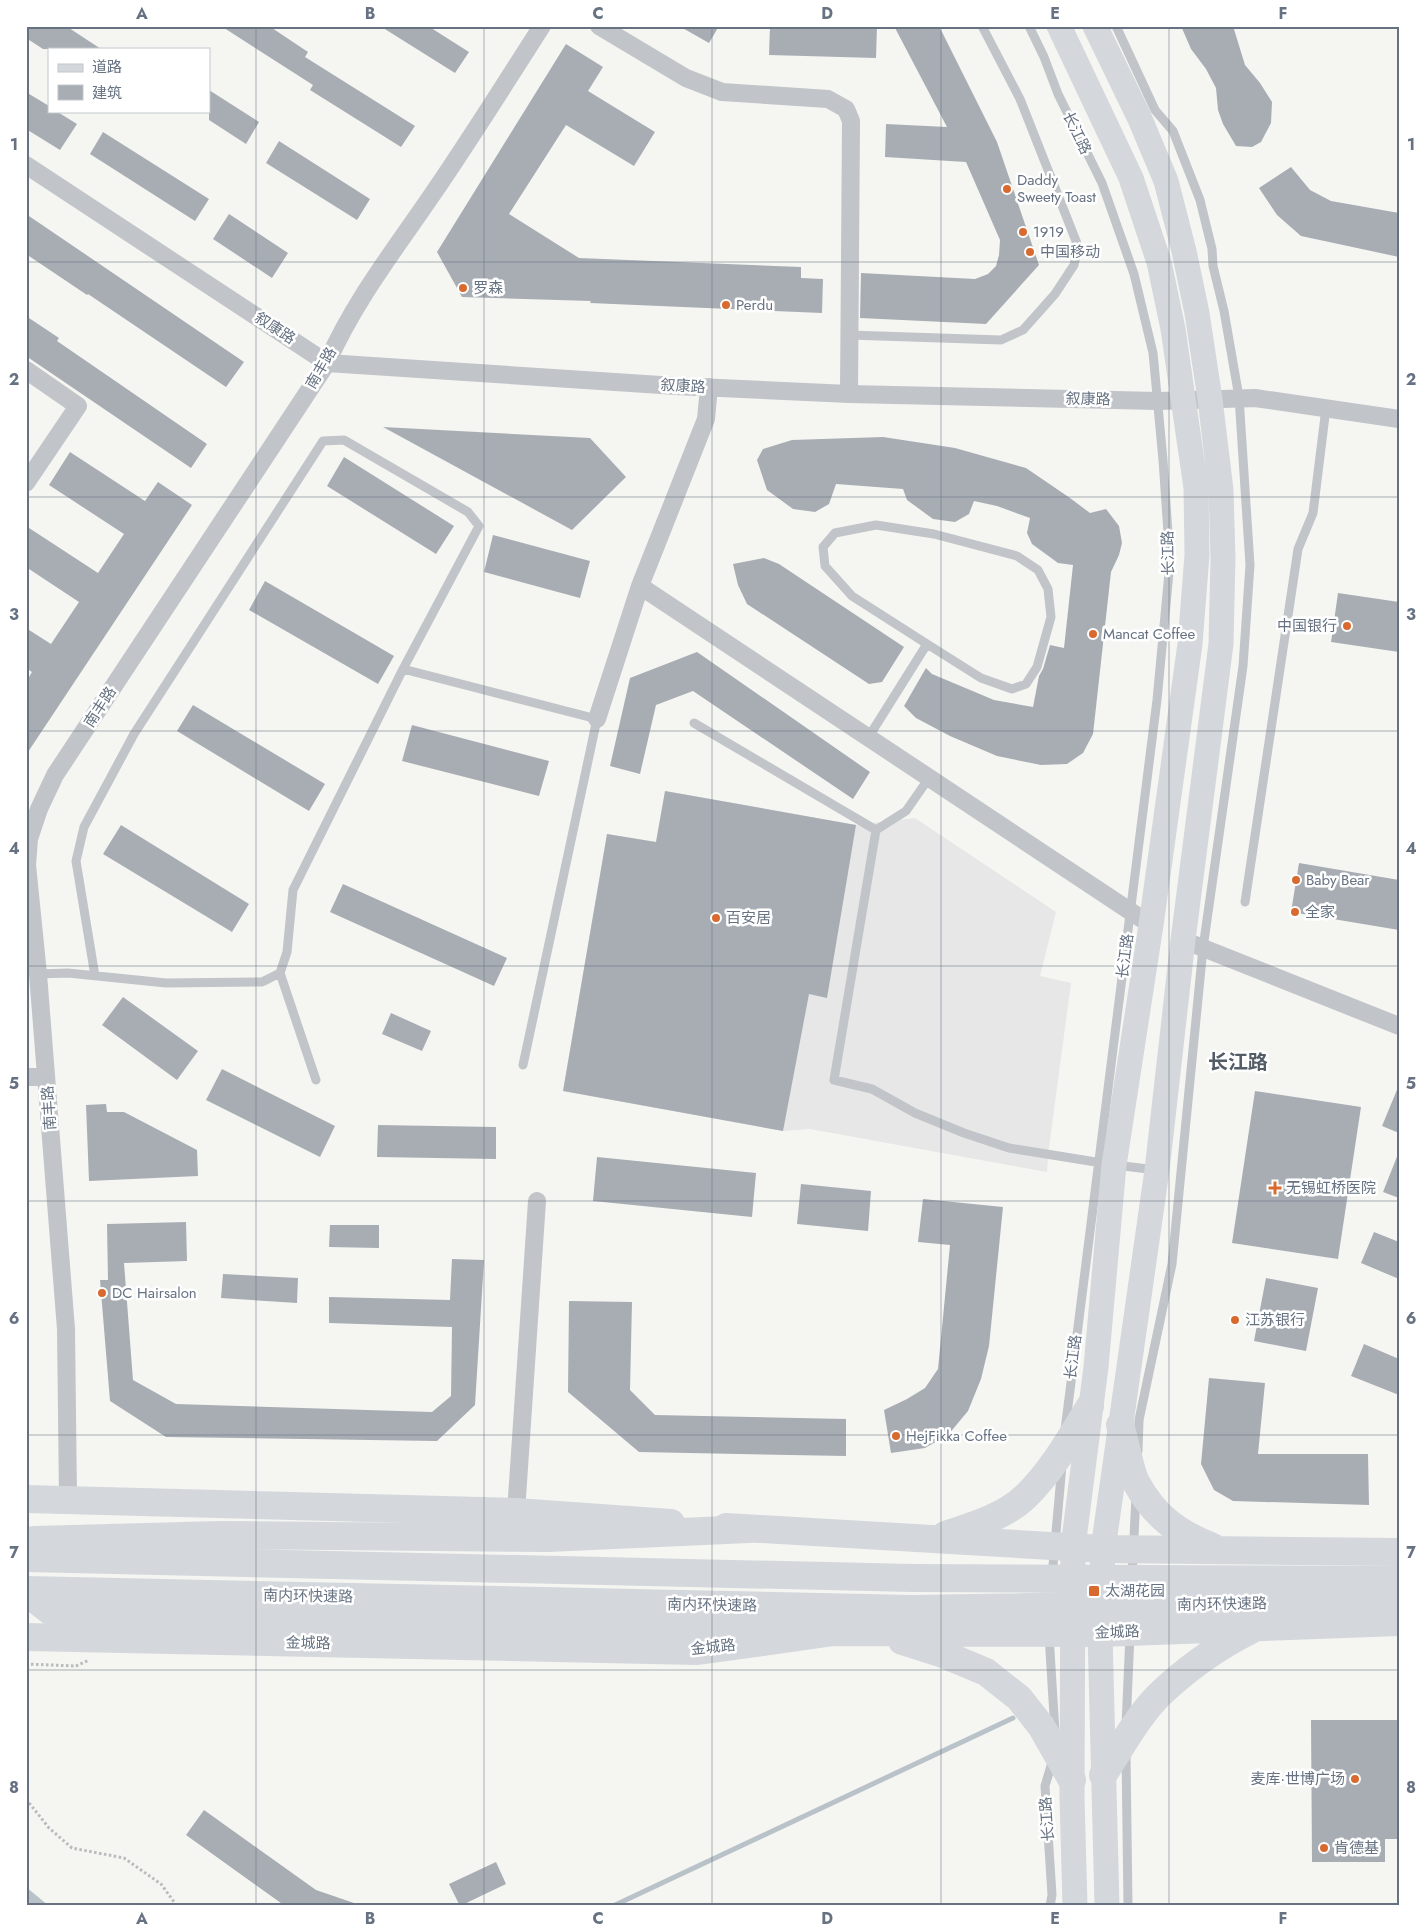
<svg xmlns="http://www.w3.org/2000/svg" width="1425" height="1932" viewBox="0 0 1425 1932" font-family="Jost,'Noto Sans SC',sans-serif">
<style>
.built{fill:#e6e7e6}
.water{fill:#b9c2c8}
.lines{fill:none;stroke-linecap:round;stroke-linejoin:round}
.stream{stroke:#b9c2c8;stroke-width:5}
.building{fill:#a8adb4}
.path{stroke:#b9bbbe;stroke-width:3;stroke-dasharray:2.5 2.5;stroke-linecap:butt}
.lane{stroke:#c1c4c8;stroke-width:9}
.street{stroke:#c1c4c8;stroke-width:18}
.secondary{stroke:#d4d8dc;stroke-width:25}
.primary{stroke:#d4d8dc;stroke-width:28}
.highway{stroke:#d4d8dc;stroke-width:28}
.grid{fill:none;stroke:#667282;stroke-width:1;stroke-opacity:0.55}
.poi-dot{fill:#d96a2f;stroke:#fff;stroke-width:2}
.labels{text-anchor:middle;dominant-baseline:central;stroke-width:5;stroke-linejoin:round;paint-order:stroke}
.street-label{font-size:15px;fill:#667282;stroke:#fff}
.poi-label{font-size:15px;fill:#667282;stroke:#fff;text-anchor:start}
.district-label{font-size:20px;font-weight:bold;fill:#545c67;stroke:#fff}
.neatline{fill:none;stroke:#667282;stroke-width:2}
.grid-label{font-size:16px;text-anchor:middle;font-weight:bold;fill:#667282}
</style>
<rect width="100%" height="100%" fill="#f5f6f2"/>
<path class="built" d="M665 791 856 825 915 818 1056 912 1040 976 1071 983 1048 1155 1047 1172 810 1129 783 1131 563 1091 607 834 656 842Z"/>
<path class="water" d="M26 1887 49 1906H26Z"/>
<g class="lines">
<path class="stream" d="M613 1906 1013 1718"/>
</g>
<path class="building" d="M30 26H66L101 49H43L26 38V32Z
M221 26H269L308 52 305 57 415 126 401 147 310 90 313 85Z
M380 26H428L469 52 455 73Z
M679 26H719L709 43Z
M770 26H877L876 58 769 55Z
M894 26H939L997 142 1039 265 986 324 860 318 861 273 975 279 988 274 996 266 999 255 1000 240 966 162 885 157 886 124 947 127Z
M1181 26H1233L1245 65 1260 83 1272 102 1271 123 1261 142 1252 147 1236 146 1223 124 1218 110 1216 88 1206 69 1191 49Z
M566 44 603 67 588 91 655 132 634 166 566 125 509 214 579 258 801 267V278L823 279 822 313 590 303 591 301 462 297 437 252Z
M209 90 259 122 246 144 209 120Z
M26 92 49 106V111H56L77 124 60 150 26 129Z
M103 132 209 199 195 221 90 154Z
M279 141 370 199 357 220 266 163Z
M1291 167 1310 190 1331 201 1399 213V257L1301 236 1277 215 1259 188Z
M26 214 244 362 226 387 88 294 87 295 26 254Z
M229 214 288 253 272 278 213 239Z
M26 316 59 338 57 341 207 444 191 468 26 356Z
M383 427 590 438 626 477 572 530Z
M883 437 955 448 1026 468 1070 498 1090 513 1106 509 1119 526 1122 543 1119 555 1111 572 1093 734 1083 753 1067 764 1041 765 997 756 950 736 916 718 904 706 926 668 932 674 994 700 1033 707 1039 676 1043 669 1050 645 1064 648 1073 565 1058 563 1032 544 1027 533 1030 518 997 506 974 501 969 514 955 522 933 519 907 500 903 489 836 484 829 504 815 512 793 509 767 490 757 460 763 449 792 440Z
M70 452 145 501 158 482 192 505 26 755V682L32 672 26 668V628L51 644 79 602 26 567V526L98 573 124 534 49 485Z
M344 457 454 526 436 554 327 486Z
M493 535 590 561 580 598 484 572Z
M764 558 779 564 904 647 882 682 869 684 747 604 738 585 733 564Z
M265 581 394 656 378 684 249 610Z
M1338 593 1399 602V652L1331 642Z
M697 652 870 772 853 799 693 691 656 705 640 774 610 766 630 678Z
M193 705 325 784 309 811 177 731Z
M412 725 549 761 539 796 402 761Z
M665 791 856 825 827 998 809 994 783 1131 563 1091 607 834 656 842Z
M121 825 249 904 232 932 103 854Z
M1299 863 1399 880V930L1291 912Z
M343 884 507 958 494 986 330 912Z
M123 997 198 1051 177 1080 102 1025Z
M391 1013 431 1031 422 1051 382 1034Z
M222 1069 335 1126 320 1157 206 1100Z
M1399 1085V1133L1382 1126Z
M1255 1091 1361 1107 1338 1259 1232 1243Z
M106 1104 107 1112H124L197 1150 198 1176 89 1181 86 1105Z
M378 1125 496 1127V1159L377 1157Z
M1398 1154H1399V1198L1383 1192Z
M597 1157 756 1173 752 1217 593 1201Z
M801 1184 871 1191 868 1231 797 1224Z
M923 1199 1003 1207 989 1346 981 1379 968 1411 948 1435 925 1448 891 1453 884 1410 907 1399 925 1388 938 1369 950 1245 918 1242Z
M186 1222 187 1261 124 1263 133 1380 176 1404 432 1412 451 1396 452 1327 329 1323V1297L450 1300 452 1259 484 1260 475 1405 437 1441 166 1437 110 1401 100 1280H108L107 1224Z
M330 1225H379V1248L329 1247Z
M1374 1232 1399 1242V1279L1361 1263Z
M223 1274 298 1278 297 1303 221 1298Z
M1266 1278 1318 1288 1306 1351 1254 1341Z
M569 1301 632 1302 630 1390 655 1415 846 1419V1456L639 1452 568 1392Z
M1364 1344 1399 1359V1395L1351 1376Z
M1209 1378 1265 1383 1258 1454H1368L1369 1505 1233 1501 1214 1490 1201 1464Z
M1311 1720H1399V1839H1385V1862H1312Z
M204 1810 316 1890 354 1903V1906H285L186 1835Z
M496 1862 506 1884 460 1906 449 1884Z"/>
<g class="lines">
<path class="path" d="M26 1664 76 1666 89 1660
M26 1799 49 1828 72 1848 124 1858 161 1884 177 1906"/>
<path class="lane" d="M1029 26 1044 57 1058 94 1102 183 1134 274 1153 353 1163 460 1170 562 1157 700 1065 1430
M1116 26 1155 110 1173 131 1200 200 1212 249 1213 266 1224 311 1239 397 1250 565 1243 666 1203 948 1172 1264 1139 1420 1138 1451
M849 335 1001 340 1023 330 1055 294 1074 265 1078 246 1020 99 982 26
M403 669 597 719 523 1065
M694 723 876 830 906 811 929 778
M868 738 927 644 852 596 825 566 823 547 835 533 876 525 934 534 1017 556 1038 570 1048 589 1051 617 1037 667 1026 684 1012 689 981 678 927 644
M876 830 834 1080 872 1089 915 1113 964 1133 1009 1148 1102 1163
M1245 902 1298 549 1313 513 1326 408
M280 973 316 1080
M38 974 68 973 166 983 262 982 280 973 287 952 293 890 403 669 479 526 468 512 344 440 323 441 134 734 84 827 76 861 95 976
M1115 1165 1156 1170
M1132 1576 1136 1496
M1052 1577 1062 1465
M1049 1635 1055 1732
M1126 1726 1130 1634
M1126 1754 1128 1906
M1050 1906 1052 1895 1045 1786 1053 1759"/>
<path class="street" d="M599 26 686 78 722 92 828 99 846 109 851 121 849 394
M26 165 327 363 676 386 849 394 1158 401 1255 398 1399 419
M26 370 78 406 26 483
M640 586 1151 925
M597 719 640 586 706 419 709 387
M1183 940 1399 1026
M26 1077H46
M68 1499 66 1329 38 974 27 865 29 839 39 809 55 775 327 363C354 301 396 248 434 192 471 138 506 82 542 26
M516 1512 537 1201"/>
<path class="secondary" d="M1059 26 1131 178 1159 262 1173 329 1196 488 1197 555 1190 644 1151 925 1114 1165 1096 1367 1073 1547 1072 1797 1075 1906
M1095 26 1140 119 1166 181 1184 251 1197 313 1210 399 1221 490 1223 557 1221 644 1183 940 1157 1170 1103 1549 1100 1633 1107 1906"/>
<path class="primary" d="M1120 1425C1125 1440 1130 1472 1137 1484 1155 1517 1179 1534 1213 1547
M26 1499 516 1512 671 1523
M726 1527 1103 1549 1399 1552
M945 1535C972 1526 1004 1517 1025 1497 1052 1471 1071 1437 1090 1406
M26 1637 698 1651 834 1632 1100 1633 1399 1622
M902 1641 943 1654 986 1672 1019 1698 1041 1726 1072 1780
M1103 1775C1120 1749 1136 1719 1158 1696 1185 1670 1217 1647 1251 1630"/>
<path class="highway" d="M34 1540 221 1535 548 1538 749 1529
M26 1558 913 1578 1399 1580
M26 1590 913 1609 1399 1601
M26 1592 54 1614 692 1631 834 1632"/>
</g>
<path class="grid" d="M256 26V1906M484 26V1906M712 26V1906M941 26V1906M1169 26V1906M26 262H1399M26 497H1399M26 731H1399M26 966H1399M26 1201H1399M26 1435H1399M26 1670H1399"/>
<g class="poi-dot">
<circle cx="1007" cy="189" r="5"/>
<circle cx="1023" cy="232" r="5"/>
<circle cx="1030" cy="252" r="5"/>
<circle cx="463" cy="288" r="5"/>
<circle cx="726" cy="305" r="5"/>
<circle cx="1347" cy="626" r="5"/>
<circle cx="1093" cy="634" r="5"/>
<circle cx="1296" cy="880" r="5"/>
<circle cx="1295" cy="912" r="5"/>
<circle cx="716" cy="918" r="5"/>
<path d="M1272.5 1180.5h5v5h5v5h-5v5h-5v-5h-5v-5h5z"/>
<circle cx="102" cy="1293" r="5"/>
<circle cx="1235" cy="1320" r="5"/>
<circle cx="896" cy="1436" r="5"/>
<rect x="1088" y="1585" width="12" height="12" rx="2.5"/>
<circle cx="1355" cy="1779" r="5"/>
<circle cx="1324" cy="1848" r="5"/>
</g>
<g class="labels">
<g class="street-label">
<text transform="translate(1077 133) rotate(64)">长江路</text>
<text transform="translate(275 328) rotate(33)">叙康路</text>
<text transform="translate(321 368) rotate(-60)">南丰路</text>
<text transform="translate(683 386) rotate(3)">叙康路</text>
<text transform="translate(1088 399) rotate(1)">叙康路</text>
<text transform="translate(1168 553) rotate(-91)">长江路</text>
<text transform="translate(100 707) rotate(-57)">南丰路</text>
<text transform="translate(1125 956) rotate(-83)">长江路</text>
<text transform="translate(49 1108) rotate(-94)">南丰路</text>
<text transform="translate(1073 1357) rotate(-83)">长江路</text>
<text transform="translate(308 1596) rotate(1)">南内环快速路</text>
<text transform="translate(1222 1604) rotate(-1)">南内环快速路</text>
<text transform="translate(712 1605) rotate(1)">南内环快速路</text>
<text transform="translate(1117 1632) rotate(-2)">金城路</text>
<text transform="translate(308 1643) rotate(1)">金城路</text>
<text transform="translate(713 1647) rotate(-6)">金城路</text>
<text transform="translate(1047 1819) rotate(-94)">长江路</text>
</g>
<g class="poi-label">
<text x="1017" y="180">Daddy<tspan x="1017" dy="17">Sweety Toast</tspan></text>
<text x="1033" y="232">1919</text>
<text x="1040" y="252">中国移动</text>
<text x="473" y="288">罗森</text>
<text x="736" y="305">Perdu</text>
<text x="1337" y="626" text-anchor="end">中国银行</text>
<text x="1103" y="634">Mancat Coffee</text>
<text x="1306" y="880">Baby Bear</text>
<text x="1305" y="912">全家</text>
<text x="726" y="918">百安居</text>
<text x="1286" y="1188">无锡虹桥医院</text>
<text x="112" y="1293">DC Hairsalon</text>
<text x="1245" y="1320">江苏银行</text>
<text x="906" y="1436">HejFikka Coffee</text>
<text x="1105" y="1591">太湖花园</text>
<text x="1345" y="1779" text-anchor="end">麦库·世博广场</text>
<text x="1334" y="1848">肯德基</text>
</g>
<g class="district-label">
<text x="1238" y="1062">长江路</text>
</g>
</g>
<rect width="1425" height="1932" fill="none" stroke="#ffffff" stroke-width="55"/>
<rect x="48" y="48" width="162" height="65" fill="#ffffff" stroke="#c2c7cd"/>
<rect x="58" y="64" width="25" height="8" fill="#d4d8dc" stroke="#c2c7cd"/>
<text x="92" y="72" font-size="15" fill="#667282">道路</text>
<rect x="58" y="85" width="25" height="15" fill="#a8adb4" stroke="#c2c7cd"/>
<text x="92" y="98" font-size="15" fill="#667282">建筑</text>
<rect x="28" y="28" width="1370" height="1876" class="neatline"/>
<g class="grid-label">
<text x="142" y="19">A</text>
<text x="370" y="19">B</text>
<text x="598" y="19">C</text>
<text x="827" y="19">D</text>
<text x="1055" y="19">E</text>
<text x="1283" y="19">F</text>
<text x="14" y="150">1</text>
<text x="1411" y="150">1</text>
<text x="14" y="385">2</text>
<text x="1411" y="385">2</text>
<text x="14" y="620">3</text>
<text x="1411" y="620">3</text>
<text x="14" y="854">4</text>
<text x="1411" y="854">4</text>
<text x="14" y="1089">5</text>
<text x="1411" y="1089">5</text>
<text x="14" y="1324">6</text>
<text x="1411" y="1324">6</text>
<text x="14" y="1558">7</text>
<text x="1411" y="1558">7</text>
<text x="14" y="1793">8</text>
<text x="1411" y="1793">8</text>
<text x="142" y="1924">A</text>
<text x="370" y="1924">B</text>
<text x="598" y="1924">C</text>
<text x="827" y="1924">D</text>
<text x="1055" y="1924">E</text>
<text x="1283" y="1924">F</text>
</g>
</svg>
